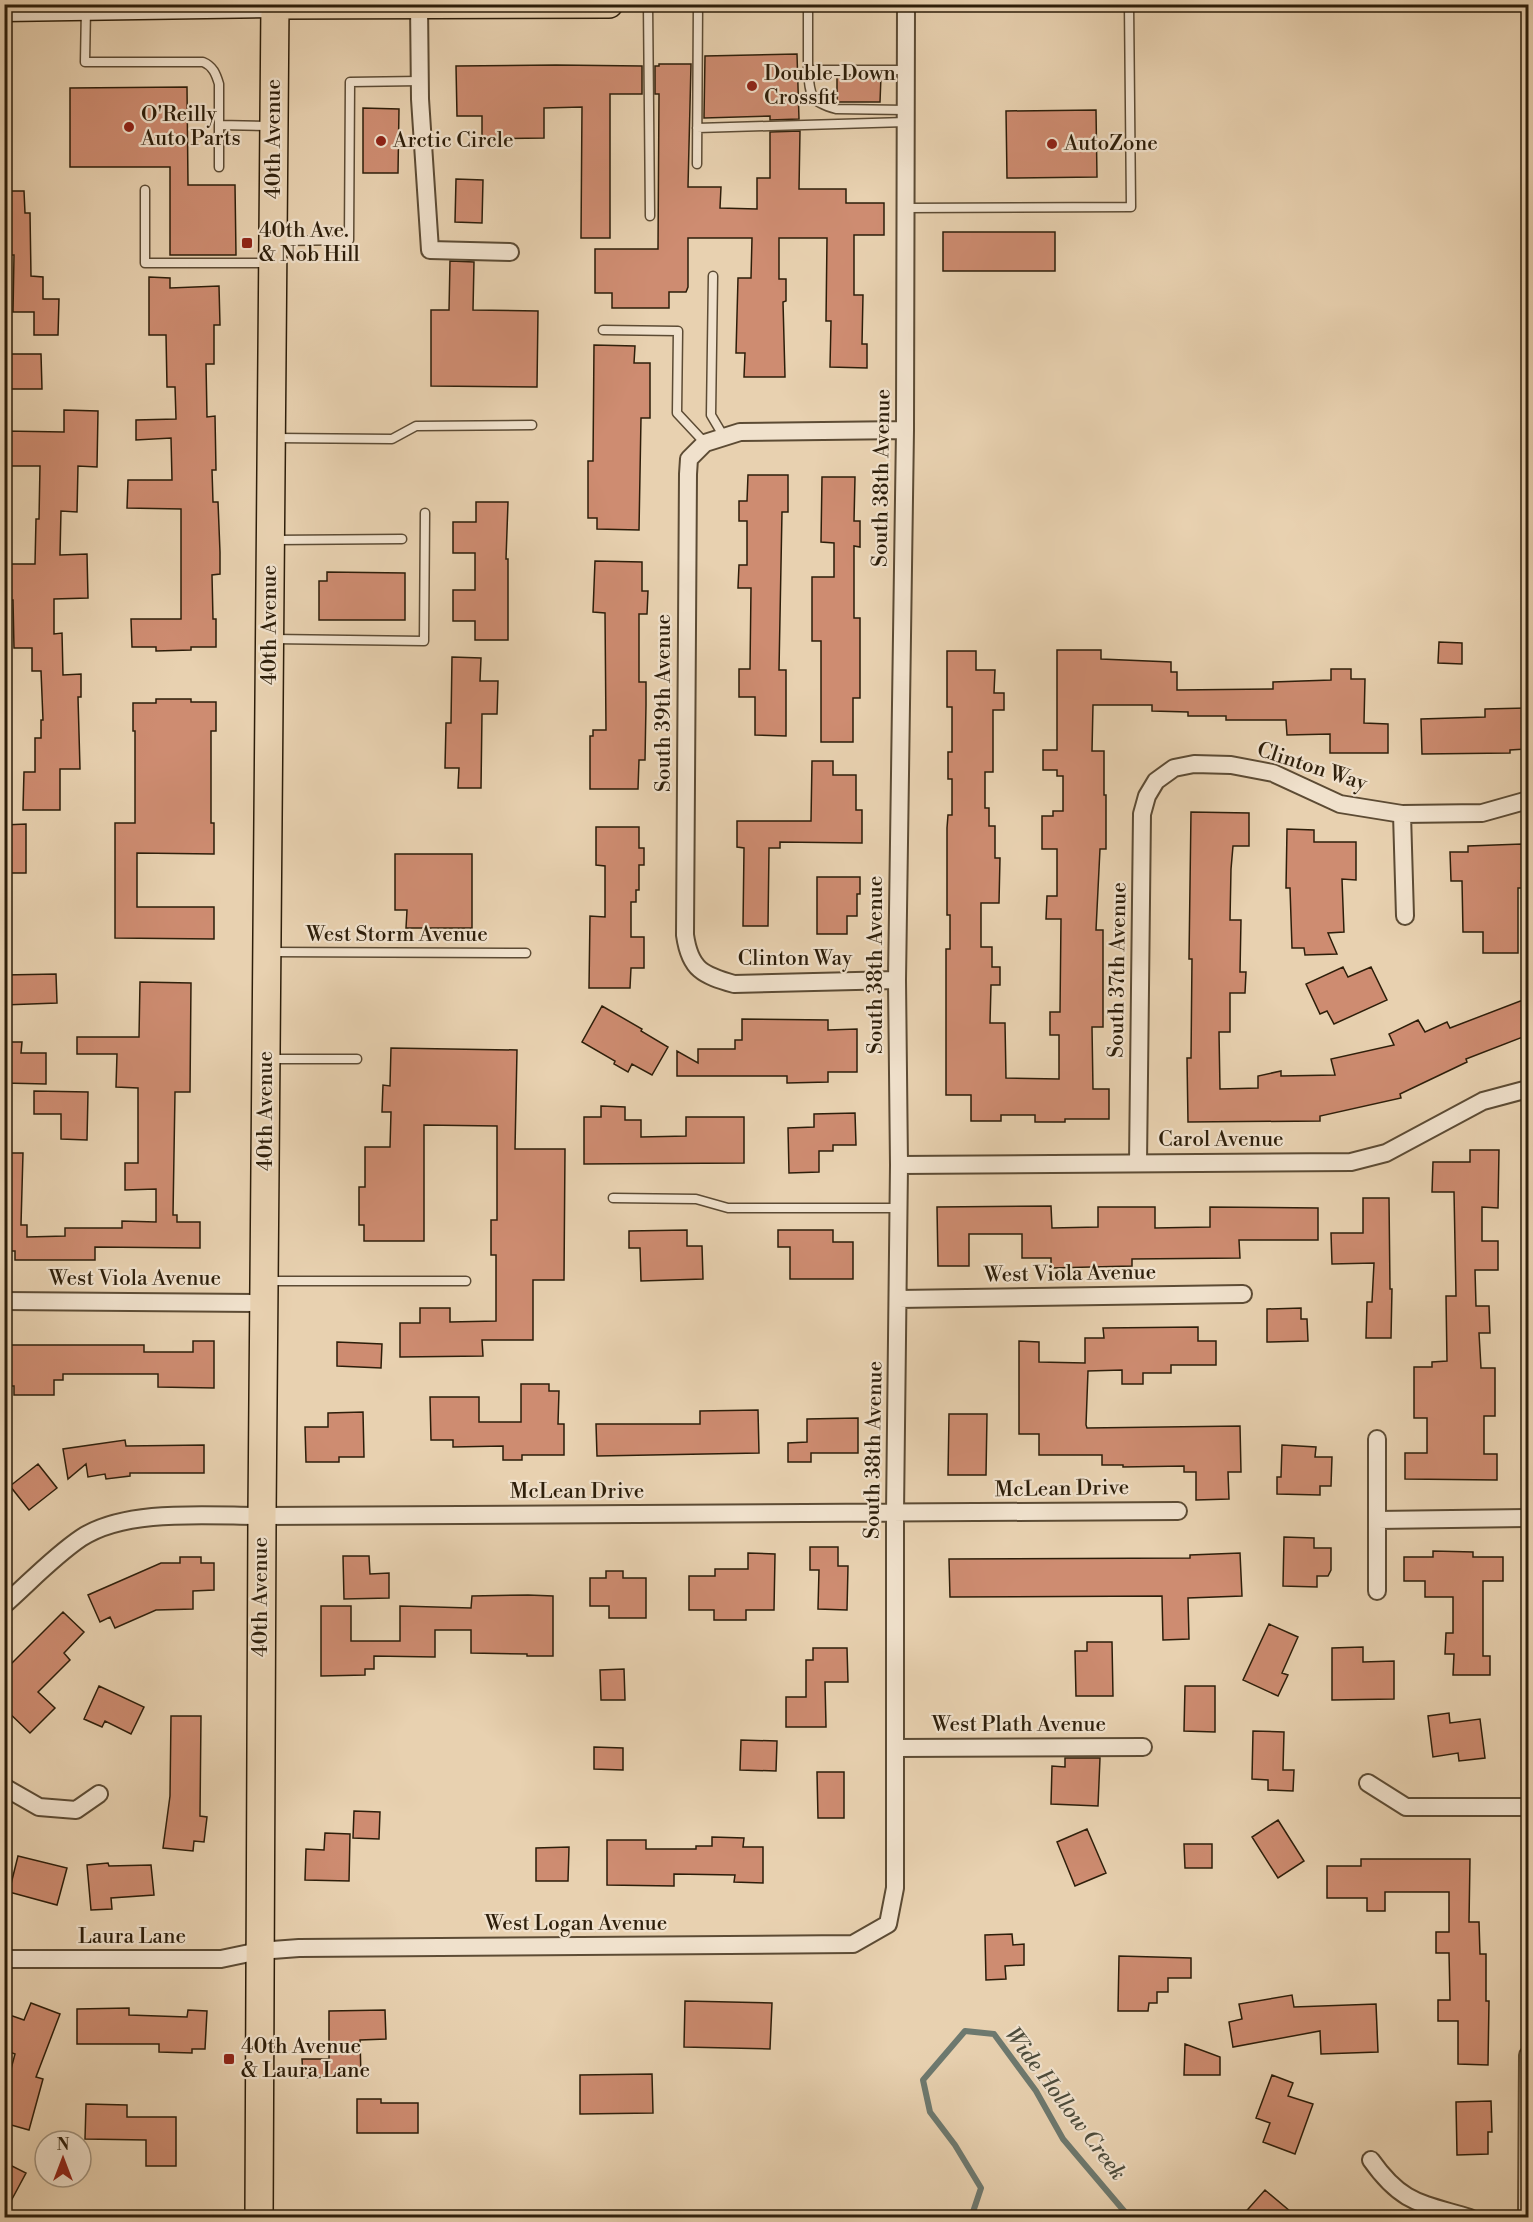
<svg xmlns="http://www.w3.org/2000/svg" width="1533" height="2222" viewBox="0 0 1533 2222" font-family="'Libre Bodoni',serif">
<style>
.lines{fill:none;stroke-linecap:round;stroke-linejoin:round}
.stream{stroke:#6d796f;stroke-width:6}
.building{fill:#ce8c71;stroke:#2d1e0a;stroke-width:1.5}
.service-casing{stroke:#5c4b34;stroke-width:11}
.minor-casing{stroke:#5c4b34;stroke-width:20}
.secondary-casing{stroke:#2d1e0a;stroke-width:27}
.primary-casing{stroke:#2d1e0a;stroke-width:30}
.service{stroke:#f0e1cc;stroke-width:8}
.minor{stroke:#f0e1cc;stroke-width:16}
.secondary{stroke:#f0e1cc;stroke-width:24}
.primary{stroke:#e8d1b0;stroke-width:27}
.poi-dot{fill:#8f2418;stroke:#f0e1cc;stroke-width:2}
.labels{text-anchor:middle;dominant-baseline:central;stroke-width:4.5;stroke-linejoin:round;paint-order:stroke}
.poi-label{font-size:21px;fill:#2d1e0a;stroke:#f0e1cc;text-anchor:start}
.street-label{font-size:21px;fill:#2d1e0a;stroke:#f0e1cc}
.water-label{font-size:22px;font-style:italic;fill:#4d4c3c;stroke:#f0e1cc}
</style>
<rect width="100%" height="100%" fill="#e8d1b0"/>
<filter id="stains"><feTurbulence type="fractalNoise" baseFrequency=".00333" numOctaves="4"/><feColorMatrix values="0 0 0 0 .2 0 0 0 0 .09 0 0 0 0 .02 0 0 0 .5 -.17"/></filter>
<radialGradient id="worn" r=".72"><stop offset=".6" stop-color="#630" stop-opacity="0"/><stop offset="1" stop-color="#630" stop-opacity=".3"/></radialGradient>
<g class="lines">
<path class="stream" d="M971 2218 981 2188 955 2145 930 2112 923 2080 965 2031 994 2034 1036 2091 1063 2139 1130 2218"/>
</g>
<path class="building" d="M797 54 799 119 770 120V116L704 118 705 56Z
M659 64H691L688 187H721L720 208 757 209V178H770V132L800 131 799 189H846V203H884V235H854V295H863L862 344H867V368L830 367 831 321H826L827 238H779V279H786V301L783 302 785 377H744L745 353H736L738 278H751L752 238H688V287L686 292H669V308H612V293H595V249H658L659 94H655V66H659Z
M556 65 642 66V94H610V238H581L582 107 544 108V138L482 139V116H457L456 66Z
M837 76H881L880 102H837Z
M187 87 188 185H235L236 255H170V167H70V88Z
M363 108 399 109 398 173H363Z
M1096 110 1097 177 1007 178 1006 111Z
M456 179 483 180 482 223 455 222Z
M4 191H24L25 213H30L31 276 43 277V299H59L58 335H34V312H13L14 255H6Z
M943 232H1055V271H943Z
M450 261 474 262 473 310 538 311 537 387 431 386V310H449Z
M149 277 170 278V288L219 286 220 325H214V364H206L207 417 215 416 216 470H212L213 502H218L220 552V574L212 575 213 619H216V647H191V650L156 651V647H132L131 619H181V509L127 508 128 480H172L171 438 136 440V420L176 419 175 387H167L166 335H149Z
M594 345 635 346 634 363H650V418H641L639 530 597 529V518H588V461H593Z
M9 354H41L42 389H10Z
M64 410 98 411 97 467 78 466 77 512 61 511 60 555 87 554 88 598 54 599V634L62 633 63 675 81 674V697H78L80 769H60V810H23L24 772H35V738H41V720H43L41 671H32V648H14L13 600H4V564H35L36 519H39L40 466H4V431L64 432Z
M748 475H788V512H782L779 670H786V736L755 735V697H739V669H750L751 588H738L739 565H747V521H739V501H747Z
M822 477H855L854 521H860V547L854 546V618H860V698H853V742H821V641H812V577H834V543L821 542Z
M476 502H508L506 559H508V640H475V621H453V590H475V553H453V522H476Z
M595 561 642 562V591H648L647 614H639V682H646V705L645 760H639L638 789H590V736H593V730H606L605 613 593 612Z
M327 572 405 573V620H319V581H327Z
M1439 642 1462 643V664L1438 663Z
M1057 650H1101V659L1171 662V672H1177V690L1273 689V682L1331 680V669H1351V679H1365L1364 723 1388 724V753H1330V734L1287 735 1286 720H1226V716H1188V712L1152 711V705H1093L1092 751H1104V795H1106V849H1100L1096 930H1103V1027H1092L1093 1089H1109V1119H1065V1122H1035V1115H1001V1121H971V1095H946V949H950V915H947V828L948 815H952V779H948V752H952V707H947V651H976V670H995L994 693H1004V710H993V772H985V808H989V826H995V858H1000L999 903H981V947H992V967H1000V985H991L990 1023H1005L1006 1078 1059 1079V1035H1050V1012H1060L1061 919H1046L1047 896H1057V849H1042V816H1053V811H1063V776H1057V770H1043V750H1057Z
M452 657 481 658 480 681H498L497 714H482L481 788H458L459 768H445L446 723H451Z
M156 699H191V702H216V731H211V823H214V854L137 853V907H214V939L115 938V823H135V731H133V703H156Z
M1528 708V749L1510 750V753L1422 754 1421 719 1485 717V709Z
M812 761H833V775H856V810H862V843L780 842V848H769L768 926H743L744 848 737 847V821H811Z
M1191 812 1249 813V846H1233L1231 869 1230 920H1241L1240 972H1246L1245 993H1230V1032H1219L1220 1089 1258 1088V1076L1281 1071V1076L1335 1075 1331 1059 1394 1045 1389 1034 1418 1020 1425 1032 1447 1022 1450 1028 1523 1000 1528 1016V1035L1466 1059 1467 1062 1400 1094 1401 1098 1320 1116V1121L1188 1122 1187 1058H1191L1192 959H1189Z
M26 824V873H4V825Z
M596 827H639V848H644V865H639V890H636V902H631V937H644V968H631L630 988H589L590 916 605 917V866L596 865Z
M1287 829 1314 830V842H1356V880L1342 879 1344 932 1328 933 1337 954 1305 955 1304 948H1292L1290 888H1286Z
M1522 844 1523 888H1518V953H1483V932H1463L1462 881H1451L1450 852H1468V846Z
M395 854H472V928H406L407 910H395Z
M817 877H860V894H857V916H847V934H817Z
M1343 967 1348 977 1371 967 1387 1000 1334 1024 1327 1011 1320 1014 1306 984Z
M56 974 57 1003 4 1005V975Z
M140 982 191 983 190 1092H175L173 1215H177V1222H200V1248L95 1247V1260H15V1251H4V1153H23L21 1225H27V1237L65 1236V1228H122V1221L156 1222V1189L125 1190V1163H138V1088L116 1087 117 1054H77V1037H139Z
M602 1006 642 1029 641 1031 668 1047 652 1075 632 1064 628 1072 614 1064 615 1061 582 1042Z
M742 1019 828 1020V1030L857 1029V1072H828V1082L787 1083V1076H677V1051L698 1063V1049H735V1040H742Z
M4 1042H22L21 1053H46V1084L4 1083Z
M391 1048 517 1050 515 1149H565L564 1280H533V1340H482L483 1356 400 1357V1323H420V1308H450V1322L496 1321V1255H491V1220H497V1126L424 1125V1241H364V1225H359V1187H365V1147H390L391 1112H382L383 1085 390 1086Z
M34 1091 88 1092 87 1140 61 1139V1114H34Z
M601 1106 625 1107V1120H641V1137L686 1136V1117H744V1163L584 1164V1117H601Z
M855 1113 856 1145H833V1151H819V1172L789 1173 788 1128 814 1127V1114Z
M1470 1150H1499L1498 1208 1482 1207V1241H1498V1270H1475L1476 1306H1489L1490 1333H1479L1481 1368H1495V1416H1484V1454H1497V1480L1405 1479V1453H1427V1418H1414V1367H1432V1362L1447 1361 1446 1296H1456L1454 1192H1432L1433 1162H1470Z
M1363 1198H1389L1390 1289H1392L1391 1338H1366L1367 1302H1372L1374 1263 1332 1264 1331 1233H1363Z
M1051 1206 1052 1228 1098 1227V1207H1155V1228L1210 1227V1207L1318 1208V1240H1239L1240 1258 1132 1259V1266L1051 1268V1258H1022V1234H969V1266H938L937 1207Z
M687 1230V1246H702L703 1279 641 1281 640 1248H629V1231Z
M778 1230H833V1242H853V1279H790V1247H778Z
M1301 1308V1319H1307L1308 1341 1267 1342V1309Z
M1198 1327V1341H1216V1365H1171V1373H1143V1384H1122V1370L1088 1371 1086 1425 1087 1428 1240 1426 1241 1472H1228L1229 1499 1196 1500V1472H1184V1466L1123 1467V1465H1102V1455H1039V1434H1019V1341L1039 1342V1362L1085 1363V1338H1104L1103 1328Z
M193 1341H214V1388L158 1387V1374H63V1380H54V1395H14V1386H4V1345H144V1352H193Z
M337 1342 382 1344 381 1368 337 1366Z
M521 1384H549V1391H559L558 1424H564V1455H522V1460H503V1446L453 1447V1440H431L430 1397H479V1422H521Z
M758 1410 759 1453 597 1456 596 1424H700V1411Z
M363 1412 364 1457H339V1462H306L305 1427H328V1413Z
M949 1414H987L986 1475H948Z
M858 1418V1453H811V1462H788V1443L807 1442V1419Z
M125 1440 126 1446 204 1445V1473H130V1476L106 1479 105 1474 88 1477 86 1464 68 1479 63 1449Z
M1282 1445 1316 1447 1315 1457H1332L1331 1486H1320V1495L1277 1494V1477H1281Z
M38 1464 57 1488 29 1510 10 1486Z
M1284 1537 1314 1538V1548H1331V1570L1328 1576H1317V1587L1283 1586Z
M810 1547H838V1566H848L847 1610 818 1609 819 1570H810Z
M1433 1551 1473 1552V1557H1503V1581H1483V1656H1490V1675H1453L1454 1654H1445L1446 1633H1453V1597H1425V1581H1404V1557H1433Z
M748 1553 775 1554 774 1610H746V1620H714V1610H689V1576H715V1569H748Z
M1240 1553 1242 1596 1188 1598 1189 1639 1163 1640 1162 1596 950 1597 949 1559 1190 1558V1555Z
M343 1556H369L370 1574 389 1573V1598L344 1599Z
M180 1557H201V1563H214V1590L193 1591V1609L156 1610 115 1628 110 1617 100 1622 88 1595 161 1563H180Z
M606 1571H623V1578H646V1618H609V1606H590V1578H606Z
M528 1595 553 1596V1656H527V1654L471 1653V1630H435V1657L374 1656V1669H365V1675L321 1676V1606H351V1641H400V1606L471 1608 472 1596Z
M63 1612 84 1632 64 1653 70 1660 38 1692 55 1708 30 1733 4 1708V1671Z
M1269 1624 1298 1637 1282 1673 1288 1675 1278 1696 1243 1680Z
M1087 1642H1112L1113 1696H1076L1075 1651H1087Z
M1363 1647V1662L1394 1661V1699L1332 1700V1648Z
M813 1648H847L848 1682H825L826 1727H786V1697H806V1660H813Z
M624 1669 625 1700H601L600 1670Z
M99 1686 144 1707 131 1734 105 1721 102 1727 84 1719Z
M1185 1686H1215V1732L1184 1731Z
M1449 1713 1450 1723 1480 1719 1485 1758 1459 1761 1458 1753 1433 1757 1428 1716Z
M171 1716H201L200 1816 207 1817 204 1842 194 1841 193 1851 163 1848 170 1796Z
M1253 1731 1284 1732 1283 1770H1294L1293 1791 1268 1790V1780L1252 1779Z
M741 1740 777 1741 776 1771 740 1770Z
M594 1747 623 1748V1770L594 1769Z
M1065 1758H1100L1098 1806 1051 1804 1052 1766 1065 1767Z
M817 1772H844V1818H818Z
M354 1811 380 1812 379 1839 353 1838Z
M1278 1820 1304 1861 1278 1878 1252 1837Z
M1087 1829 1106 1873 1075 1886 1057 1842Z
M325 1833 350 1834 349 1881 305 1880 306 1849 324 1850Z
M712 1837 744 1838 743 1847H763V1883L734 1882 735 1875 674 1874V1886L607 1885V1840H646V1849H696V1846H712Z
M1184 1844H1212V1868H1185Z
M569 1847 568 1881H536V1848Z
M18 1856 67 1868 57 1905 9 1892Z
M1361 1859H1470L1469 1922H1479L1480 1954H1486V2001H1489L1488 2065 1458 2064V2021H1438V2000H1450L1449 1953H1436V1932H1449V1892H1385V1911H1367V1898H1327V1866H1361Z
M108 1863 109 1866 151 1865 154 1895 111 1898 112 1909 91 1910 87 1865Z
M1012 1934 1013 1945 1024 1944V1965L1005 1966 1006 1979 986 1980 985 1935Z
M1119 1956 1191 1958V1978H1168V1992H1157V2003H1149L1148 2011H1118Z
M1292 1995 1294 2007 1376 2004 1378 2052 1321 2054 1320 2031 1233 2047 1229 2022 1242 2019 1239 2004Z
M685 2001 772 2003 770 2049 684 2047Z
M31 2003 60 2014 36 2077 43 2079 29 2130 4 2123V2095L15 2054 4 2050V2013L24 2020Z
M129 2008V2015L187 2017 188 2010 207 2011 205 2049H192V2053L159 2052V2044H77V2009Z
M385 2010 386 2039 360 2040 361 2076 303 2078 302 2059H329V2011Z
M1185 2044 1220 2057V2075H1184Z
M652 2074 653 2113 580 2114V2075Z
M1272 2075 1293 2083 1288 2096 1313 2104 1295 2154 1263 2142 1270 2123 1256 2118Z
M357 2099H381V2103H418V2133H357Z
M1491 2101 1492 2132H1488V2154L1457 2155 1456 2102Z
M86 2104 127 2105V2117H176V2166H146V2140L85 2139Z
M4 2162 26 2173 4 2214Z
M1265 2190 1297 2217H1241Z"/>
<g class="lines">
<g class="service-casing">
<path id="service" d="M648 4 650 216
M808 4V70H906
M86 8 85 62H203C213 66 216 74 219 84V167
M808 70C810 96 810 102 836 109L906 110
M219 125 270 126
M697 128 906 122
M697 164 698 4
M145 190V263H269
M906 208 1131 207 1129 4
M276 241 349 240 350 82 420 81
M713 276 711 415 724 437
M603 330 678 331 677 413 705 443
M275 438 392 439 416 426 532 425
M274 540 402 539
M273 639 424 641 425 513
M269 952 526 953
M270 1059H357
M613 1198 696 1199 728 1208H898
M268 1281H466"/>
</g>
<g class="minor-casing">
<path id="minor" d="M419 5 420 99 430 250 510 252
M1402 814 1405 916
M897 980 734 984C703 975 690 970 685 935L688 474 689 459 705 443 740 432 905 430
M1138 1163 1142 814 1147 796 1156 781 1174 768 1194 764 1231 765 1273 773 1340 804 1402 814 1482 813 1528 800
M899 1165 1351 1162 1386 1153 1483 1101 1528 1089
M898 1299 1243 1294
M4 1301 265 1303
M1377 1439V1591
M1377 1520 1528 1518
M4 1605C29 1583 53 1557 81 1538 126 1508 209 1516 262 1516L1178 1511
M895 1748 1143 1747
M1368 1783 1406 1807H1528
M4 1787 39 1807 76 1810 99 1794
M4 1959H221L259 1951 299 1948 853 1944 888 1924 895 1888V1513L899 1165 897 980 905 430 906 4
M1371 2160C1402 2204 1421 2203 1470 2218
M1527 2218 1528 2055"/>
</g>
<g class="secondary-casing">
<path id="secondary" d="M4 9 275 5"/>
</g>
<g class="primary-casing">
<path id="primary" d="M275 5 609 4
M259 2218 262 1516 275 4"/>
</g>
<use href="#service" class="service"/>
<use href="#minor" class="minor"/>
<use href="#secondary" class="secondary"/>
<use href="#primary" class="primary"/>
</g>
<g class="poi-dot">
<circle cx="752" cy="86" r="6"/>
<circle cx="129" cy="127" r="6"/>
<circle cx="381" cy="141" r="6"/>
<circle cx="1052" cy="144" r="6"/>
<rect x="241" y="237" width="12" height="12" rx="3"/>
<rect x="223" y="2053" width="12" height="12" rx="3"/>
</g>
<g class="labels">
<g class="poi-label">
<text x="764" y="74">Double-Down<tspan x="764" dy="24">Crossfit</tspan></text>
<text x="141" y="115">O'Reilly<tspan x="141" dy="24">Auto Parts</tspan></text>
<text x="393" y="141">Arctic Circle</text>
<text x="1064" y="144">AutoZone</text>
<text x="259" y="231">40th Ave.<tspan x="259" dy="24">&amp; Nob Hill</tspan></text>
<text x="241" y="2047">40th Avenue<tspan x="241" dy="24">&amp; Laura Lane</tspan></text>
</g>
<g class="street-label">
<text transform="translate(274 139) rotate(-90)">40th Avenue</text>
<text transform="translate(882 478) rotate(-89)">South 38th Avenue</text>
<text transform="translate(270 625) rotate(-90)">40th Avenue</text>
<text transform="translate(664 703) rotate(-90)">South 39th Avenue</text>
<text transform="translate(1312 767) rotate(18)">Clinton Way</text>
<text x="397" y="935">West Storm Avenue</text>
<text x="795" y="959">Clinton Way</text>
<text transform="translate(876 965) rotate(-90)">South 38th Avenue</text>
<text transform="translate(1118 970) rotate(-89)">South 37th Avenue</text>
<text transform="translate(266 1111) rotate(-90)">40th Avenue</text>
<text x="1221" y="1140">Carol Avenue</text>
<text transform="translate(1070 1274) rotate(-1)">West Viola Avenue</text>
<text x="135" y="1279">West Viola Avenue</text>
<text transform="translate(874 1450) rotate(-89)">South 38th Avenue</text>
<text transform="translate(1062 1489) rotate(-1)">McLean Drive</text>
<text x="577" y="1492">McLean Drive</text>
<text transform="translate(261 1597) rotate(-90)">40th Avenue</text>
<text x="1019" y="1725">West Plath Avenue</text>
<text x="576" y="1924">West Logan Avenue</text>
<text x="132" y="1937">Laura Lane</text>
</g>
<g class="water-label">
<text transform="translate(1065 2104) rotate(53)">Wide Hollow Creek</text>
</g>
</g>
<rect width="1533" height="2222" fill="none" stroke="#e8d1b0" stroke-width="24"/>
<rect x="6" y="6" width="1521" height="2210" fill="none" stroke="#2d1e0a" stroke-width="3"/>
<rect x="12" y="12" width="1509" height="2198" fill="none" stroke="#2d1e0a" stroke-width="1.5"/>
<g transform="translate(63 2159)"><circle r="28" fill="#f0e1cc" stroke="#a2937e" stroke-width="1.5"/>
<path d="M0-4.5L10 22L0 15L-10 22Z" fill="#8f2418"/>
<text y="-9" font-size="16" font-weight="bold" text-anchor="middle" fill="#2d1e0a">N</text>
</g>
<rect width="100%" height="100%" filter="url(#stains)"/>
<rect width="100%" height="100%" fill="url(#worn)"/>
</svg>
